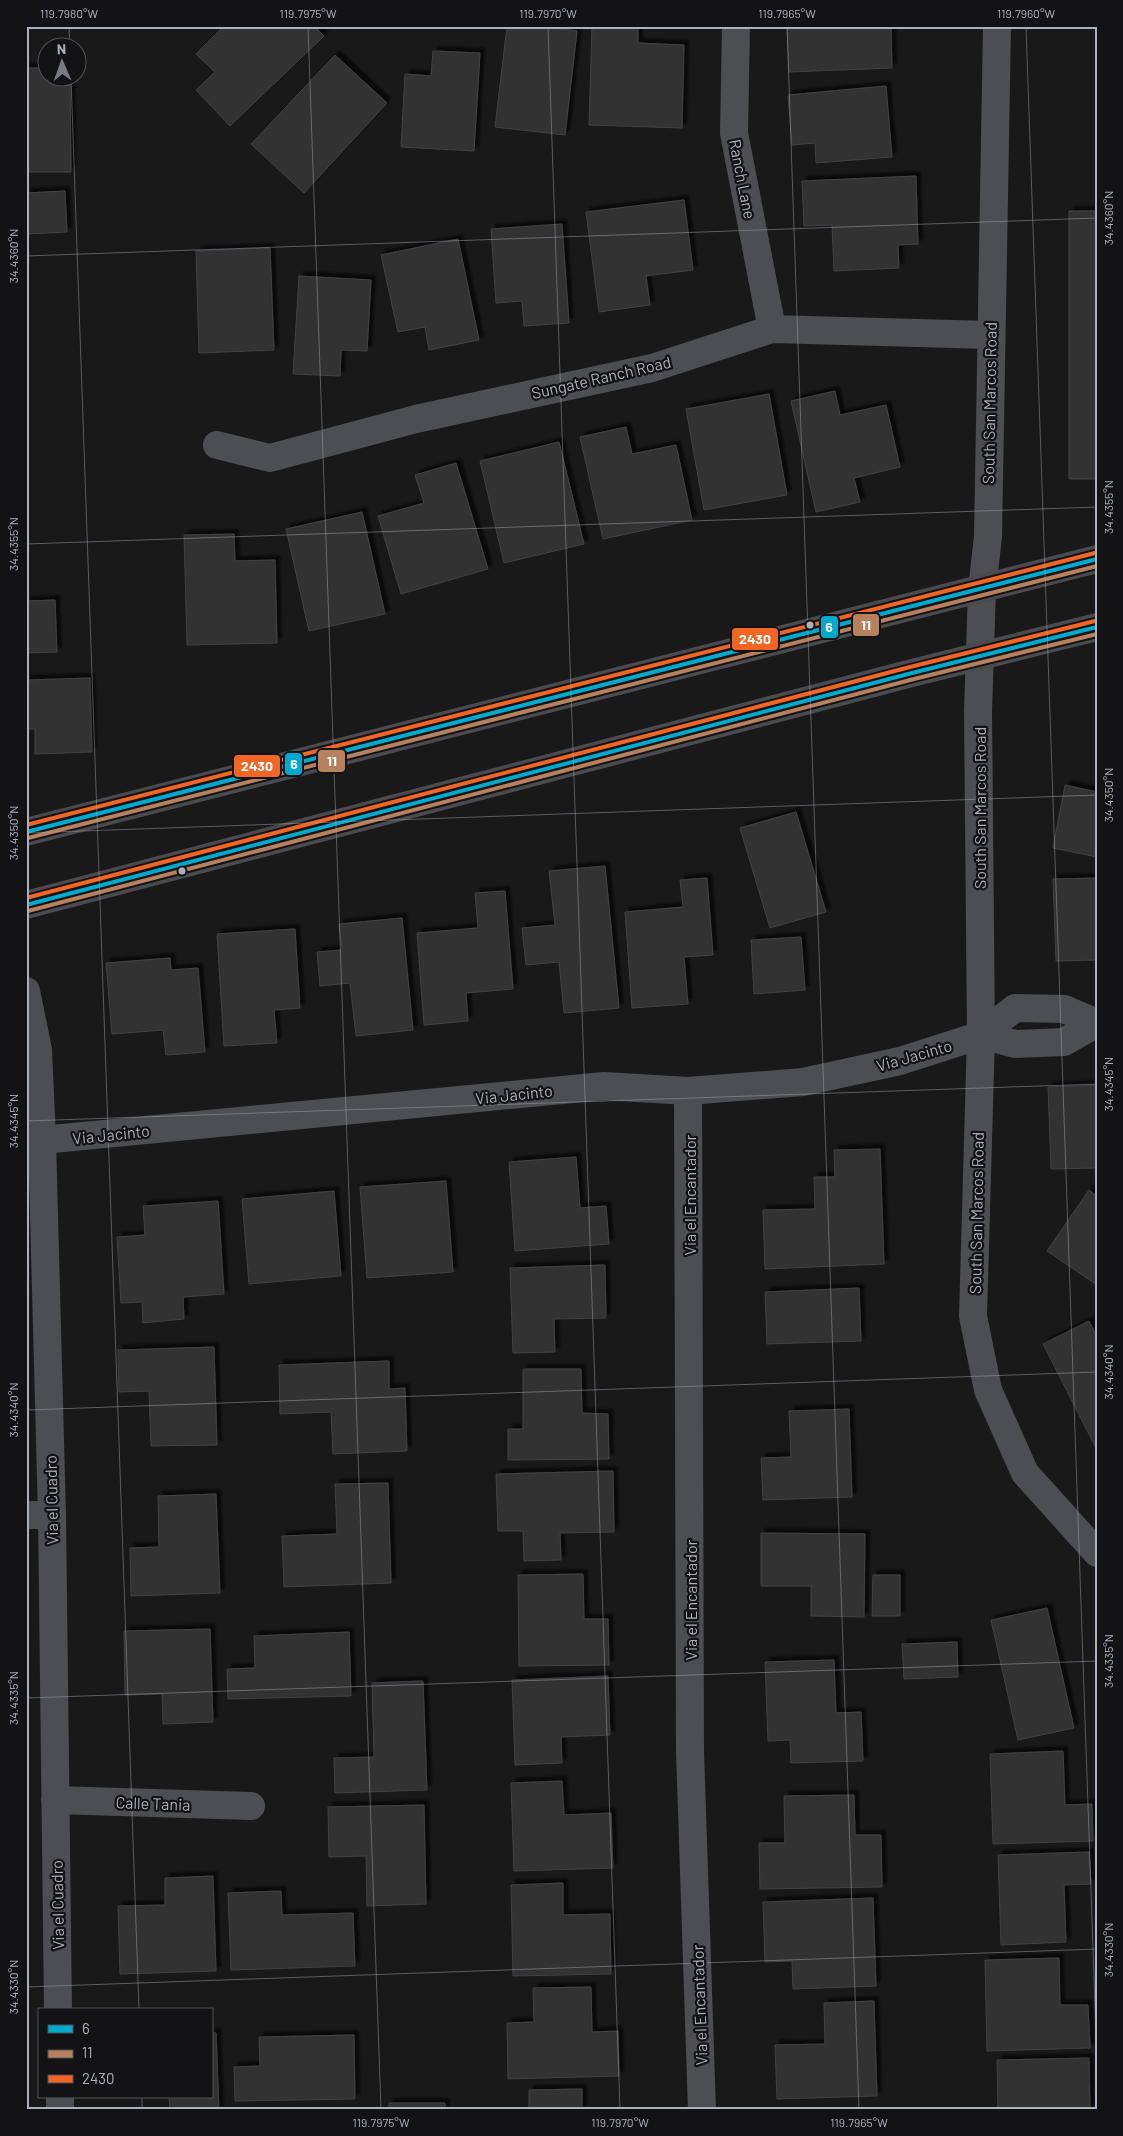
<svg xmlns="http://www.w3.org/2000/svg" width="1123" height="2136" viewBox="0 0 1123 2136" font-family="Barlow,sans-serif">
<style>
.building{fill:#323233;stroke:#414245;filter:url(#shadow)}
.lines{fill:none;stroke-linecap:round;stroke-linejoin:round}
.minor{stroke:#4d4e52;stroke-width:28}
.major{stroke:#4a4b4e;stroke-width:28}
.bus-1-casing{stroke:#131315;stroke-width:8}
.bus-2-casing{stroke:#131315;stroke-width:8}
.bus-3-casing{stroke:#131315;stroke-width:8}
.bus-1{stroke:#00a9ce;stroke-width:4}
.bus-2{stroke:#b6815c;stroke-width:4}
.bus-3{stroke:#f26522;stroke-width:4}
.ticks{fill:none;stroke:#abb0ba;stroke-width:1;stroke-opacity:0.45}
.bus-dot{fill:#abb0ba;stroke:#131315;stroke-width:2}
.labels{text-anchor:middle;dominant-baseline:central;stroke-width:4.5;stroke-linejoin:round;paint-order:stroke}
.street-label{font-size:16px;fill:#abb0ba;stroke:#131315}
.line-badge{stroke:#131315;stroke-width:2}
.badge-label{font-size:14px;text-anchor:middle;font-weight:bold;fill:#fff}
.neatline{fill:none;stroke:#abb0ba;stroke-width:2}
.ticks-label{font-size:12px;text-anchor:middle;fill:#abb0ba}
</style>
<defs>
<filter id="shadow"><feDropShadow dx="4.5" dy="-4.5" stdDeviation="1" flood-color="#0009"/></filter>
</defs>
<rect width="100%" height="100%" fill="#191919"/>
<path class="building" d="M224 26H314L324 36 230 126 196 90 215 72 196 54Z
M507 26H536L577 31 565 135 495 127Z
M592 26H638V43L684 45 682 128 589 125Z
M787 26H891L892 68 789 72Z
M433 51 480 53 474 151 401 147 405 74 431 76Z
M42 53H48V78H70L71 172H26V68H42Z
M335 55 387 103 304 193 251 144Z
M886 86 892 157 816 163 815 143 792 145 788 95Z
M916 176 918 244 898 245 899 268 834 271 832 225 804 226 802 181Z
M65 191 67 232 26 234V193Z
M684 200 693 270 646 276 650 305 599 312 586 212Z
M1069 211H1097V479H1069Z
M562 224 569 323 524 326 522 301 496 303 491 229Z
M458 239 479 340 429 350 425 327 398 332 381 255Z
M270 248 274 350 199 353 196 251Z
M299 276 371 280 367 351 341 350 340 376 293 374Z
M835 391 840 415 886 405 900 467 854 478 860 502 816 512 791 401Z
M769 394 787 495 704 510 686 409Z
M626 427 632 454 676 445 692 520 603 539 580 437Z
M559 442 584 544 504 563 480 461Z
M456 463 488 569 401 594 378 516 424 503 415 475Z
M362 512 385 614 309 631 286 529Z
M234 534 235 561 275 560 277 643 187 645 184 535Z
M55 600 57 652 26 653V601Z
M90 678 92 752 35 754V729H26V680Z
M1065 785 1097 792V857L1053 848Z
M796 812 826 912 770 928 740 828Z
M605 866 619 1008 564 1013 559 962 526 965 522 928 555 925 549 871Z
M707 878 713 955 684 957 688 1004 632 1008 625 912 683 907 680 880Z
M1097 878V960L1056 961 1053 879Z
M505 891 513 989 466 993 468 1021 424 1025 417 933 478 928 475 893Z
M402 918 413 1030 356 1036 350 983 320 986 317 952 342 950 339 924Z
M295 929 300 1008 274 1010 277 1043 224 1046 217 934Z
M801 937 805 990 754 994 751 940Z
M170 958 171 970 198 968 205 1052 166 1055 163 1030 112 1034 106 963Z
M1097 1085V1168L1051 1169 1048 1087Z
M880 1149 884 1264 765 1269 763 1210 815 1209 814 1177H835L834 1150Z
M576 1157 580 1208 606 1206 609 1244 515 1251 509 1162Z
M446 1181 453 1272 367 1278 360 1187Z
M1089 1190 1097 1196V1285L1047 1251Z
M334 1191 341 1276 249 1284 242 1199Z
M218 1201 224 1294 183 1297 184 1319 143 1323 142 1302 121 1303 117 1237 145 1235 143 1206Z
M605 1265 606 1318 554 1319 555 1352 513 1353 510 1268Z
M859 1288 861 1341 767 1344 765 1292Z
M1089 1321 1097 1337V1450L1043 1344Z
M214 1347 217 1445 151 1446 149 1391 119 1392 118 1350Z
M389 1361V1389L405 1388 407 1451 333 1454 331 1412 280 1414 279 1365Z
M523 1369H581L582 1413 608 1414 609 1459 508 1460V1429H523Z
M849 1409 852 1497 763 1500 761 1458 791 1457 789 1411Z
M613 1471 614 1532 560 1533 561 1560 524 1561 523 1531H498L496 1474Z
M388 1483 391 1583 284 1587 282 1536 337 1534 335 1484Z
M216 1494 220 1593 131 1596 130 1548 159 1547 158 1496Z
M761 1533 865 1534 864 1617 811 1616V1586H761Z
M583 1574 584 1619H608L609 1665 519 1666 518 1575Z
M873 1575H900V1616H872Z
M1047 1608 1074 1728 1018 1740 991 1620Z
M210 1629 213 1722 163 1724 162 1694 125 1695 124 1631Z
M349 1632 351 1696 228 1699 227 1669 255 1668 254 1636Z
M957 1642 958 1677 904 1679 902 1644Z
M834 1660 836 1713 861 1712 863 1761 791 1763 790 1740 768 1741 765 1662Z
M608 1676 610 1735 561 1737 562 1763 515 1765 512 1680Z
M423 1681 427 1790 335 1793 334 1758 374 1757 372 1683Z
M1063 1751 1065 1805 1092 1804 1093 1841 993 1844 990 1754Z
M562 1781 564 1815 611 1813 613 1868 514 1871 511 1783Z
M854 1795 855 1835H881L882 1887 760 1889 759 1843H785L784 1796Z
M424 1805 426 1904 367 1906 366 1856 329 1857 328 1807Z
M1089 1852 1091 1884 1064 1885 1066 1942 1001 1945 998 1855Z
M213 1876 216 1971 120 1974 118 1906 165 1905V1878Z
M563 1883V1915L610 1914 611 1974 513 1976 511 1885Z
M281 1891 282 1915 353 1913 355 1966 231 1970 228 1893Z
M873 1898 876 1986 793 1989 792 1961 765 1962 763 1902Z
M1059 1958 1060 2005H1088L1090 2048 987 2051 985 1960Z
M591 1987 592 2032 618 2031 619 2076 508 2079 507 2023 534 2022 533 1988Z
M874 2001 877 2096 777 2099 775 2045 825 2044 824 2003Z
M211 2033H216L219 2110H170L169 2097H211Z
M354 2035 355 2099 235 2101 234 2067 260 2066 259 2037Z
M1089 2058 1090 2110H998L997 2060Z
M582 2089V2110H529V2090Z
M389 2103H445V2110H389Z"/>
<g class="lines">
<path class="minor" d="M736 26 734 133 772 329
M997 26 988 537 982 589 978 711 981 1035 973 1316 988 1390 1025 1473 1097 1553
M217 445 270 458 416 419 652 368 772 329 990 335
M26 991 38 1050 42 1140 52 1515 58 2010
M981 1035 1015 1044 1064 1042 1097 1023
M688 1091 690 1751 702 2110
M42 1140 604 1086 688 1091 803 1082 900 1061 981 1035 1015 1008 1064 1009 1097 1023
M26 1515H52
M55 1800 251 1806
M60 2097V2110"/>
<path class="major" d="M26 832 1097 559
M26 905 912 673 1097 627"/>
<g class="bus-1-casing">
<path id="bus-1" d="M26 832 1097 559
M26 905 912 673 1097 627"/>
</g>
<g class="bus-2-casing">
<path id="bus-2" d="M28 838 1097 566
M28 911 914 679 1097 634"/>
</g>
<g class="bus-3-casing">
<path id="bus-3" d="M26 825 1095 553
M26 898 910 667 1095 621"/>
</g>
<use href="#bus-1" class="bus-1"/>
<use href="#bus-2" class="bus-2"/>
<use href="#bus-3" class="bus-3"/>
</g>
<path class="ticks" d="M69 26 70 48M308 26 381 2110M548 26 620 2110M787 26 859 2110M1026 26 1097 2063M71 78 139 2010M26 256 1097 218M26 544 1097 507M26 833 1097 795M26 1121 1097 1084M26 1410 1097 1372M26 1698 1097 1661M26 1987 1097 1949M142 2097V2110"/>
<g class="bus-dot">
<circle cx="810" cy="625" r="4.5"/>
<circle cx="182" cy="871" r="4.5"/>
</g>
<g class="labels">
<g class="street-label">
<text transform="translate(743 179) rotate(79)">Ranch Lane</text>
<text transform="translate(601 377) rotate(-13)">Sungate Ranch Road</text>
<text transform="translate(989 403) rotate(-89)">South San Marcos Road</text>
<text transform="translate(979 808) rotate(-90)">South San Marcos Road</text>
<text transform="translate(914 1055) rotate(-16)">Via Jacinto</text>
<text transform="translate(514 1094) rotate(-6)">Via Jacinto</text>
<text transform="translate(111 1134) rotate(-6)">Via Jacinto</text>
<text transform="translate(689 1195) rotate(-90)">Via el Encantador</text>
<text transform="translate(976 1213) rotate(-89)">South San Marcos Road</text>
<text transform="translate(51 1500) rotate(-91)">Via el Cuadro</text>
<text transform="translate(690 1600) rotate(-90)">Via el Encantador</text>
<text transform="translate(153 1803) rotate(2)">Calle Tania</text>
<text transform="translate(57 1905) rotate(-91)">Via el Cuadro</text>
<text transform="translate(699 2005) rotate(-92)">Via el Encantador</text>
</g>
</g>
<g class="line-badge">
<rect x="852" y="613" width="28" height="24" rx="5" fill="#b6815c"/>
<rect x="820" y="615" width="19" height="24" rx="5" fill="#00a9ce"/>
<rect x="731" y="627" width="48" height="24" rx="5" fill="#f26522"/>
<rect x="317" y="749" width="29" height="24" rx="5" fill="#b6815c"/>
<rect x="284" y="752" width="19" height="24" rx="5" fill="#00a9ce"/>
<rect x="233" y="754" width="48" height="24" rx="5" fill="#f26522"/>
</g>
<g class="badge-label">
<text x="866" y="630">11</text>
<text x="829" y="632">6</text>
<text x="755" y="644">2430</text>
<text x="332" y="766">11</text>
<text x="294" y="769">6</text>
<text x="257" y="771">2430</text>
</g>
<rect width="1123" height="2136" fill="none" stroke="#131315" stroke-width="55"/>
<rect x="38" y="2008" width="175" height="90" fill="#131315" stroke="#505257"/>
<rect x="48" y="2025" width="25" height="8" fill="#00a9ce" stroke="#505257"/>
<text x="82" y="2034" font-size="15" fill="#abb0ba">6</text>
<rect x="48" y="2050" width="25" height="8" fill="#b6815c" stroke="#505257"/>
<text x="82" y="2058" font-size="15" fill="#abb0ba">11</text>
<rect x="48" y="2075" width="25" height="8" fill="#f26522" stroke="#505257"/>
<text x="82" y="2084" font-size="15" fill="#abb0ba">2430</text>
<g transform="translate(62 62) rotate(358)"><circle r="24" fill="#131315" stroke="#505257"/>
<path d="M0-4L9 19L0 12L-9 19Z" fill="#787b82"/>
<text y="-8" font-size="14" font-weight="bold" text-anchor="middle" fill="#abb0ba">N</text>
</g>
<rect x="28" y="28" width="1068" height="2080" class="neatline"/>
<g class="ticks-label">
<text x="69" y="18">119.7980°W</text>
<text x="308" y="18">119.7975°W</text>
<text x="548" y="18">119.7970°W</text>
<text x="787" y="18">119.7965°W</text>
<text x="1026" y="18">119.7960°W</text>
<text transform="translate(1109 218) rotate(-90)" y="4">34.4360°N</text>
<text transform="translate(14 256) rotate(-90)" y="4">34.4360°N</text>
<text transform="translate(1109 507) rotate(-90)" y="4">34.4355°N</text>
<text transform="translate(14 544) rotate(-90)" y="4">34.4355°N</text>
<text transform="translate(1109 795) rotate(-90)" y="4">34.4350°N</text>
<text transform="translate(14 833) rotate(-90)" y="4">34.4350°N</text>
<text transform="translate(1109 1084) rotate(-90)" y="4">34.4345°N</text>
<text transform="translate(14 1121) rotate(-90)" y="4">34.4345°N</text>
<text transform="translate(1109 1372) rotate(-90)" y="4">34.4340°N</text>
<text transform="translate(14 1410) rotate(-90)" y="4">34.4340°N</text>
<text transform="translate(1109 1661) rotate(-90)" y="4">34.4335°N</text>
<text transform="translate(14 1698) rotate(-90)" y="4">34.4335°N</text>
<text transform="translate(1109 1950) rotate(-90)" y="4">34.4330°N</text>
<text transform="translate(14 1987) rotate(-90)" y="4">34.4330°N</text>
<text x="381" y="2127">119.7975°W</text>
<text x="620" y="2127">119.7970°W</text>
<text x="859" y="2127">119.7965°W</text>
</g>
</svg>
